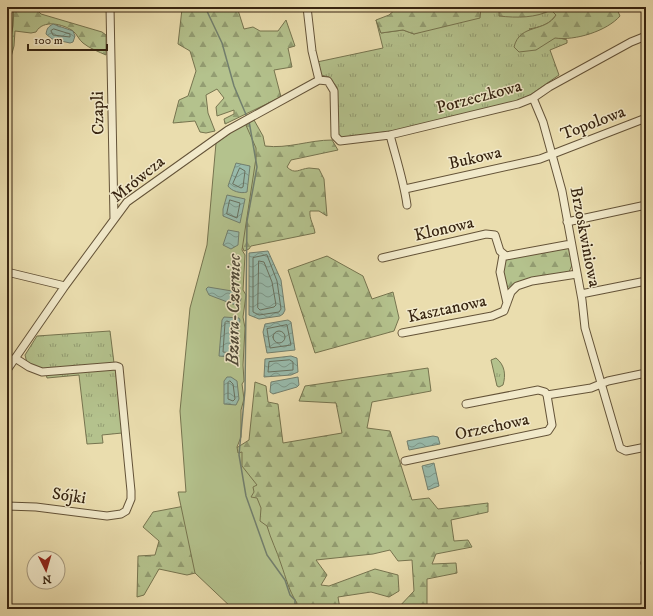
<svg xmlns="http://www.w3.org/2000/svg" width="653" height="616" viewBox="0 0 653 616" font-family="'IM FELL DW Pica',serif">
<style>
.grass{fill:url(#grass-tufts);stroke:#76744f}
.forest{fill:url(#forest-firs);stroke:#76744f}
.park{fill:#b4c28d;stroke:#76744f}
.water{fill:url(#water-waves);stroke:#727f6e}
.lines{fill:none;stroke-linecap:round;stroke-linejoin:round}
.shore{stroke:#68705e;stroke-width:1}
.stream{stroke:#727f6e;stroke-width:1.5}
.minor-casing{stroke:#645338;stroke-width:9}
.minor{stroke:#f1e9ca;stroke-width:7}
.labels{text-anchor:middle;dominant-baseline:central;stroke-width:3;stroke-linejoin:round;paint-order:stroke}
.street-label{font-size:17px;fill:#382511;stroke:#f1e9ca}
.water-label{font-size:18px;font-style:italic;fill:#504a38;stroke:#f1e9ca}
</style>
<defs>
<pattern id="grass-tufts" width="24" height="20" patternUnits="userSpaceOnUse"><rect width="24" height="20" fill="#b4c28d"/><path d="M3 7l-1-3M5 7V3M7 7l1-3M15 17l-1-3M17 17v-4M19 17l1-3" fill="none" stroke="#939d72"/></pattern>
<pattern id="forest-firs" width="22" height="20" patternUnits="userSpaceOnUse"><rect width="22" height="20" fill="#b4c28d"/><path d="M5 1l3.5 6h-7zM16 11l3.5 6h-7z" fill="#939d72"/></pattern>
<pattern id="water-waves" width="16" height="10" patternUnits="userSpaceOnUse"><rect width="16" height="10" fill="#98bbac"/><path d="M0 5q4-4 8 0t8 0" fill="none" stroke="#7d988b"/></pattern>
</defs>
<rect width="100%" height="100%" fill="#eaddae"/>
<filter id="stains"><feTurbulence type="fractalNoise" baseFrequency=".005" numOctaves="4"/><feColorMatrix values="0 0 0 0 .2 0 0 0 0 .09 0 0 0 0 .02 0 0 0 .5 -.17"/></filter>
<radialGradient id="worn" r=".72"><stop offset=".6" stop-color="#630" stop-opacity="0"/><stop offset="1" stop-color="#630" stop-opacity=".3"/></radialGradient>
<path class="grass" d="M7 7H14L13 26 8 46H7Z
M481 7 551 10 556 15C549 25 540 27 529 29L567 40V43L550 50 559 75 530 95 517 101 399 130 341 138 338 135 337 87 329 77 321 75 317 62 383 48 376 20 381 33 403 30 414 34 480 12Z
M110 331 114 363 41 370 27 363 25 355 37 336Z
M496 358C505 365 506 375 503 385L499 387 497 386 491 360Z
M113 367 118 370 123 430 122 433 102 435 103 443 87 444 79 375 47 378 46 374Z"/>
<path class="forest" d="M14 7H34L41 14 102 32 106 35V55C99 52 89 48 83 43 79 40 77 34 73 31 63 24 43 19 36 32L31 33 15 31 14 46 11 57 7 59 13 26Z
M184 7H237L244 29 253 27 260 31H278L286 20 295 46 288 48 292 67 274 70 281 97 225 124 224 119 234 114V110L217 116 216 107 224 98 217 89 206 95 208 113 215 131 206 133 200 132 195 121 173 123 179 100 188 96 196 71 190 51 178 44 182 9Z
M396 7H481L480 18 414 34 403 30 381 33 376 20 389 15 396 9Z
M499 7H616L620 16C607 31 575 41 555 38L536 50 519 52 514 47C520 23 545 33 556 15L551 10C536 18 517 18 499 16Z
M254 120 263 136 265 146C288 149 309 140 332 140L338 150 291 160 287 167C295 175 299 169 309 168 312 168 316 169 319 169L324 179 327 216 319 211H310C309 219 314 225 315 233L251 246 249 249 244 251 241 243 243 125Z
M569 248 573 263 568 274 509 291C506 285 502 271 503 264 503 261 507 259 510 258Z
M327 256 363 276 372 299 393 292 399 318 394 331 315 353 288 270Z
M428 368 431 391 372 402 367 428 390 431 412 500 429 498 438 509 488 503V512L451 520 454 541 468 540 472 547 436 554 432 564 456 563 457 573 427 579V609H397L414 591 412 560 398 561 390 550 373 554 316 560 327 575 321 585 329 586 375 569 398 575 399 591 389 597 371 592 338 597 340 609H245L216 568 187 575 159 569 144 595 137 597 138 556 155 555 159 541 143 527 153 512 190 505 216 461 249 440 255 382 266 386 268 402 278 404 283 443 342 433 336 403 299 401 305 386Z"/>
<path class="park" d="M245 123 256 148V158L242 250 245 255 243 290 246 295 243 317 245 328 243 365 244 381 242 384 244 399 241 410V437L237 447 238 453 242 452V466L257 485 253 487 254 492 251 497 257 498 261 508 260 521 267 526C271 540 277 551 281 564 286 578 289 591 297 603L296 606 298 609H233L195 573 178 492H186L180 411 190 308 207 245 216 143Z"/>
<path class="water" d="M53 24 73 31 75 36 73 42 70 43 52 39 46 34C47 28 48 27 53 24Z
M236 163 250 166 247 192C241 194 231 191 228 186Z
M227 195 245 199 240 223 223 216V209Z
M228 230 239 232 238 245 231 249 223 245Z
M268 251 281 280 285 310 283 314 280 316 259 319 249 315V253Z
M208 287 238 292 241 299 238 306 209 295 206 289Z
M224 317 239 318 240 320 238 331V358L219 356 222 320Z
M288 320 291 322 295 350 267 353 263 332 265 324Z
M291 356 297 358 298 372 291 375 264 377 265 359Z
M227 377H231L237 381 239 399 236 405 224 404V381Z
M298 377 299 385 297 387 273 394 270 392 271 382Z
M433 436 438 437 440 444 409 450 407 441Z
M434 463 439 486 428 490 422 466Z"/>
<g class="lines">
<path class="shore" d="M54 29 70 34V37L53 35 51 31Z
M240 168 245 171 243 187 241 188 233 184Z
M230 200 240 203 237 218 227 214Z
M267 255 277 281 281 309 279 312 259 315 253 312V258Z
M259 261 264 262 272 282 276 305 274 307 260 310 258 308Z
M227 321 234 324V351L232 353 223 352 225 323Z
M287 325 291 345 270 348 267 329Z
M273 337a6 6 0 1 1 12 0a6 6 0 1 1-12 0Z
M290 360 293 362V370L268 372 269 362Z
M230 381 233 384 235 399 233 401 228 399V383Z"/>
<path class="stream" d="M205 7 222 43 234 86 247 117
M249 121 257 167 247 221 245 390 239 455 246 496 267 555 285 580 290 595 295 600V609"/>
<g class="minor-casing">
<path id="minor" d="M110 7 114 219
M307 7 312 51 319 80
M319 80 328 81 334 91 335 136 340 141 390 135 518 104 533 98 549 87 631 42 646 36
M533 98 543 122 562 191 582 300 585 328 620 448 626 451 646 447
M390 135C396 158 404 182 407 205
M405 189 540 159 646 118
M567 222 646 205
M503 255 500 272 507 303
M382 258 486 234 495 235 500 251 506 256 571 244
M7 272 65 286
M581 294 646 281
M402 333 492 316 504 311 511 292 517 286 532 281 577 274
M7 370 65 286 127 202 228 130 319 80
M466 404 538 390 545 392 547 395 591 388 608 381 646 373
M405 461 548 431 552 425 547 395
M7 506 36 507 107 516 121 514 126 511 131 499V491L119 367 116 366 42 372 29 367 15 358
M645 563H646"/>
</g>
<use href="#minor" class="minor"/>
</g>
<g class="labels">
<g class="street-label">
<text transform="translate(479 97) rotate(-15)">Porzeczkowa</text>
<text transform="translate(98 113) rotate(-91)">Czapli</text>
<text transform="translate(593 123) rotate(-21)">Topolowa</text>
<text transform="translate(475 158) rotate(-13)">Bukowa</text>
<text transform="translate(138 179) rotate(-39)">Mrówcza</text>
<text transform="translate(444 229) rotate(-13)">Klonowa</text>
<text transform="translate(585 237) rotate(79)">Brzoskwiniowa</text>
<text transform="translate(447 309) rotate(-12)">Kasztanowa</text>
<text transform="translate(492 427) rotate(-12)">Orzechowa</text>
<text transform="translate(69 496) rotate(8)">Sójki</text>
</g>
<g class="water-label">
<text transform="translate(234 310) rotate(-89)">Bzura-Czerniec</text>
</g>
</g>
<rect width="653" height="616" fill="none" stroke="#eaddae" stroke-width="24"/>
<rect x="8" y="8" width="637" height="600" fill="none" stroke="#382511" stroke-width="2"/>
<rect x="12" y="12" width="629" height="592" fill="none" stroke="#382511"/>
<g transform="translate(46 570) rotate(175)"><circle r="19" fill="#f1e9ca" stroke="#a79b80"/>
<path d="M0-3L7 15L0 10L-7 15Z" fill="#8f2418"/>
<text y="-6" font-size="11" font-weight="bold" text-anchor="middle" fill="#382511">N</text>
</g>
<path d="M28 44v6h79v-6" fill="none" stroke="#382511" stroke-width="2"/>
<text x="34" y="44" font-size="12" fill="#382511" stroke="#f1e9ca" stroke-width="3" paint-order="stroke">100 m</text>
<rect width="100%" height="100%" filter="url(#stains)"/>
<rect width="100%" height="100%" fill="url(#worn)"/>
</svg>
